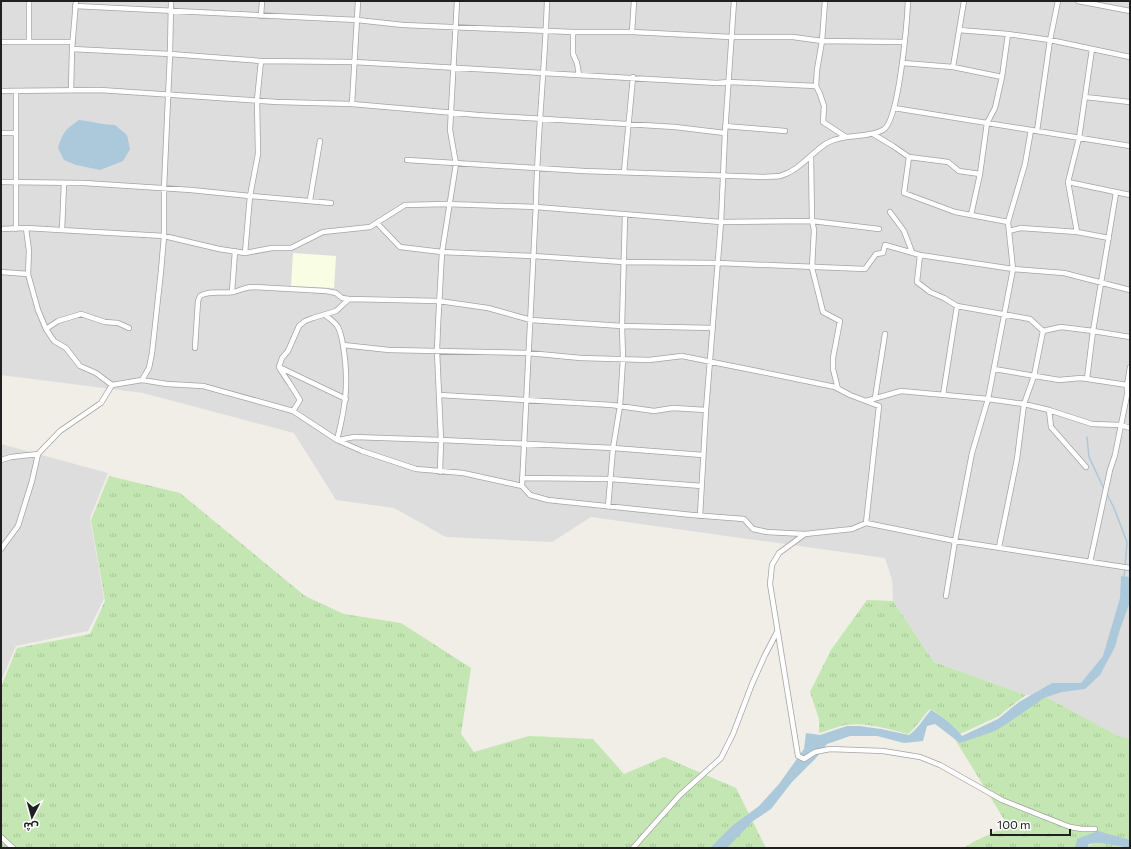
<svg xmlns="http://www.w3.org/2000/svg" width="1131" height="849" viewBox="0 0 1131 849" font-family="Commissioner,'Noto Sans Arabic',sans-serif">
<style>
.residential{fill:#dedddd}
.education{fill:#f9fde4}
.grass{fill:url(#grass-tufts)}
.water{fill:#abc9da}
.lines{fill:none;stroke-linecap:round;stroke-linejoin:round}
.stream{stroke:#abc9da;stroke-width:1.5}
.street-casing{stroke:#a4a4a4;stroke-width:6}
.street{stroke:#fff;stroke-width:4.5}
</style>
<defs>
<pattern id="grass-tufts" width="24" height="20" patternUnits="userSpaceOnUse"><rect width="24" height="20" fill="#c4e6b2"/><path d="M3 7l-1-3M5 7V3M7 7l1-3M15 17l-1-3M17 17v-4M19 17l1-3" fill="none" stroke="#a8c599"/></pattern>
</defs>
<rect width="100%" height="100%" fill="#f0eee7"/>
<path class="residential" d="M1 1H1130V739L1117 736 1043 696 1026 695 934 662 893 601 892 580 885 558 591 517 552 542 446 537 394 508 336 500 294 433 143 393 1 375Z
M1 444 108 473 90 518 104 599 88 631 16 646 1 681Z"/>
<path class="education" d="M293 253 336 256 334 288 291 286Z"/>
<path class="grass" d="M109 476 180 493 305 596 344 614 401 623 471 668 461 734 474 752 529 736 593 739 624 774 664 757 736 788 766 848H1V687L17 648 90 634 105 601 91 520Z
M867 600 893 601 934 662 1026 695 997 717 960 734C952 724 943 716 930 709 922 717 917 727 908 734 888 729 866 722 846 725 837 726 828 731 819 733V719L810 692 831 650Z
M1044 696 1118 736 1130 739V841L1099 832 1077 848H964L973 842 999 830 1005 821 953 736 961 742Z
M1099 843 1118 846 1124 848H1088L1089 845Z"/>
<path class="water" d="M79 120C91 121 103 125 115 125L127 135 130 149 123 161 100 170 76 165 64 160 58 148C63 132 65 130 79 120Z
M1121 576 1130 577V602L1119 632 1115 647 1100 675 1085 689 1062 692 1044 698 1008 723 995 731 960 743 935 724 927 726 923 741 904 743 877 736H850L827 744 816 758 792 782 771 809 753 821 727 848H710L732 826 759 806 779 784 804 749 806 733 820 735 847 726H859L881 729 909 735C918 729 923 719 931 710 944 717 953 725 962 736L998 719 1019 702 1052 683H1081L1103 656 1120 598Z
M1098 831 1130 840V848L1099 843 1089 844 1087 848H1075L1077 839Z"/>
<g class="lines">
<path class="stream" d="M1087 437 1089 457 1104 489
M1107 494 1114 508 1127 542 1124 578"/>
<g class="street-casing">
<path id="street" d="M547 1C545 69 537 136 536 204L522 486 530 495 548 500 692 515 744 519 753 529 767 532 805 534 852 529 866 523 955 541 1130 568
M825 1 822 41 817 70 816 86 820 94 824 106 823 122 846 137
M1078 1 1130 11
M75 6 357 20 403 25 573 32H632L731 37H793L822 41 905 42
M261 16 262 1
M959 30 1008 34 1050 40 1130 57
M573 32V54L577 63 579 75
M632 32 634 1
M1 42H73
M29 42V1
M72 49 170 54 261 61 354 62 717 83 729 82 816 86
M903 63 953 67 1002 77
M953 67 964 1
M71 90 72 49 76 1
M1 91 100 90 277 102 352 104 478 115 675 127 725 133
M1085 97 1130 102
M352 104 358 1
M894 108 1130 146
M725 126 785 131
M1037 131 1050 40 1058 1
M1 133H16
M873 134 893 146 909 157 904 193 955 212 1008 222
M811 156 812 221 814 230 812 268 823 312 840 321 833 358V369L838 389
M909 157 948 162 959 171 980 174
M407 160 584 171 764 177C769 176 775 177 780 176 799 171 811 153 827 143 845 133 866 139 883 130 899 122 907 22 908 1
M624 172 633 77
M1 182 84 183 191 190 250 196 331 203
M1068 182 1130 195
M310 200 320 141
M890 212 904 231 912 252
M971 215 980 174 987 123 995 108 1002 77 1008 34
M377 223 400 247 442 252 533 256 623 262 718 263 865 269 876 254 883 253 885 245 920 255 1013 269 1064 273 1130 290
M26 228 29 251 28 274 38 310 46 329 54 341 66 348 80 366 96 373 112 385 142 380 167 384 203 386 293 411 337 440 362 451 416 469 463 473 522 486
M1 229 26 228 164 236 219 249 245 253 272 248H291L323 232 370 227 405 205 446 204 536 207 721 222 812 221 879 229
M16 229V91
M62 230 64 183
M1009 231 1021 228 1077 232 1109 238
M1077 232 1068 182 1079 138 1092 49
M245 253 250 196 258 154 257 100 261 61
M920 255 917 282 930 292 944 298 957 306 1030 319 1043 331 1061 327 1093 331 1130 337
M1 272 28 274
M232 292 235 251
M325 315C329 318 335 322 338 327 341 333 342 339 343 345 349 381 346 405 337 440
M46 329 58 321 81 314 105 322 118 323 129 328
M343 345 389 350 528 353 581 358 649 360 682 356 757 371 835 387 850 395 879 406 866 523
M195 348 198 301 200 296C210 290 222 294 233 292 239 291 245 287 252 287L326 291 336 293 342 298 349 299
M279 367 282 358 288 351 299 326 305 321 313 318 336 311 349 299 439 301 488 308 531 320 622 326 713 328
M279 367 346 399
M280 369 290 384 300 400 293 411
M994 369 1059 380 1081 378 1127 385
M1087 379 1093 331 1116 193
M142 380 149 368 152 353 161 271 164 236V188L170 54 171 1
M439 395 612 405 654 411 673 408 706 410
M943 395 957 306
M875 398 885 334
M866 401 901 391 988 399 1024 404 1049 410 1092 424 1121 425 1130 428
M1049 410 1051 427 1086 467
M339 440 354 437 441 440 613 448 703 455
M1 460 11 457 38 454
M440 472 441 440 437 351 438 325 442 252 456 164 450 130 457 1
M522 478 610 479 702 486
M608 507 613 448 620 406 623 359 622 326 625 215
M700 516 706 410 721 222 725 133 734 1
M805 534 779 553 772 565 770 584 798 756 804 759 815 752 830 749 883 751 920 757 940 765 1002 800 1070 827 1082 829H1095
M999 547 1017 459 1024 404 1034 376 1043 331
M1 549 18 526 32 481 38 454 60 431 101 403 112 385
M1090 562 1110 470 1115 455 1127 395V385L1130 367
M946 596 955 541 972 453 988 399 1013 269 1008 222 1025 164 1031 130
M1 837 13 848
M633 848 680 795 721 758 733 734 752 684 765 655 777 632"/>
</g>
<use href="#street" class="street"/>
</g>
<rect width="1131" height="849" fill="none" stroke="#202020" stroke-width="4"/>
<g transform="translate(32 817) rotate(186)" stroke="#ffffff" stroke-width="3" paint-order="stroke">
<path d="M0-3L7 15L0 10L-7 15Z" fill="#202020"/>
<text y="-6" font-size="11" font-weight="bold" text-anchor="middle" fill="#202020">ش</text>
</g>
<path d="M991 829v6h79v-6" fill="none" stroke="#202020" stroke-width="2"/>
<text x="997" y="829" font-size="12" fill="#202020" stroke="#ffffff" stroke-width="3" paint-order="stroke">100 m</text>
</svg>
